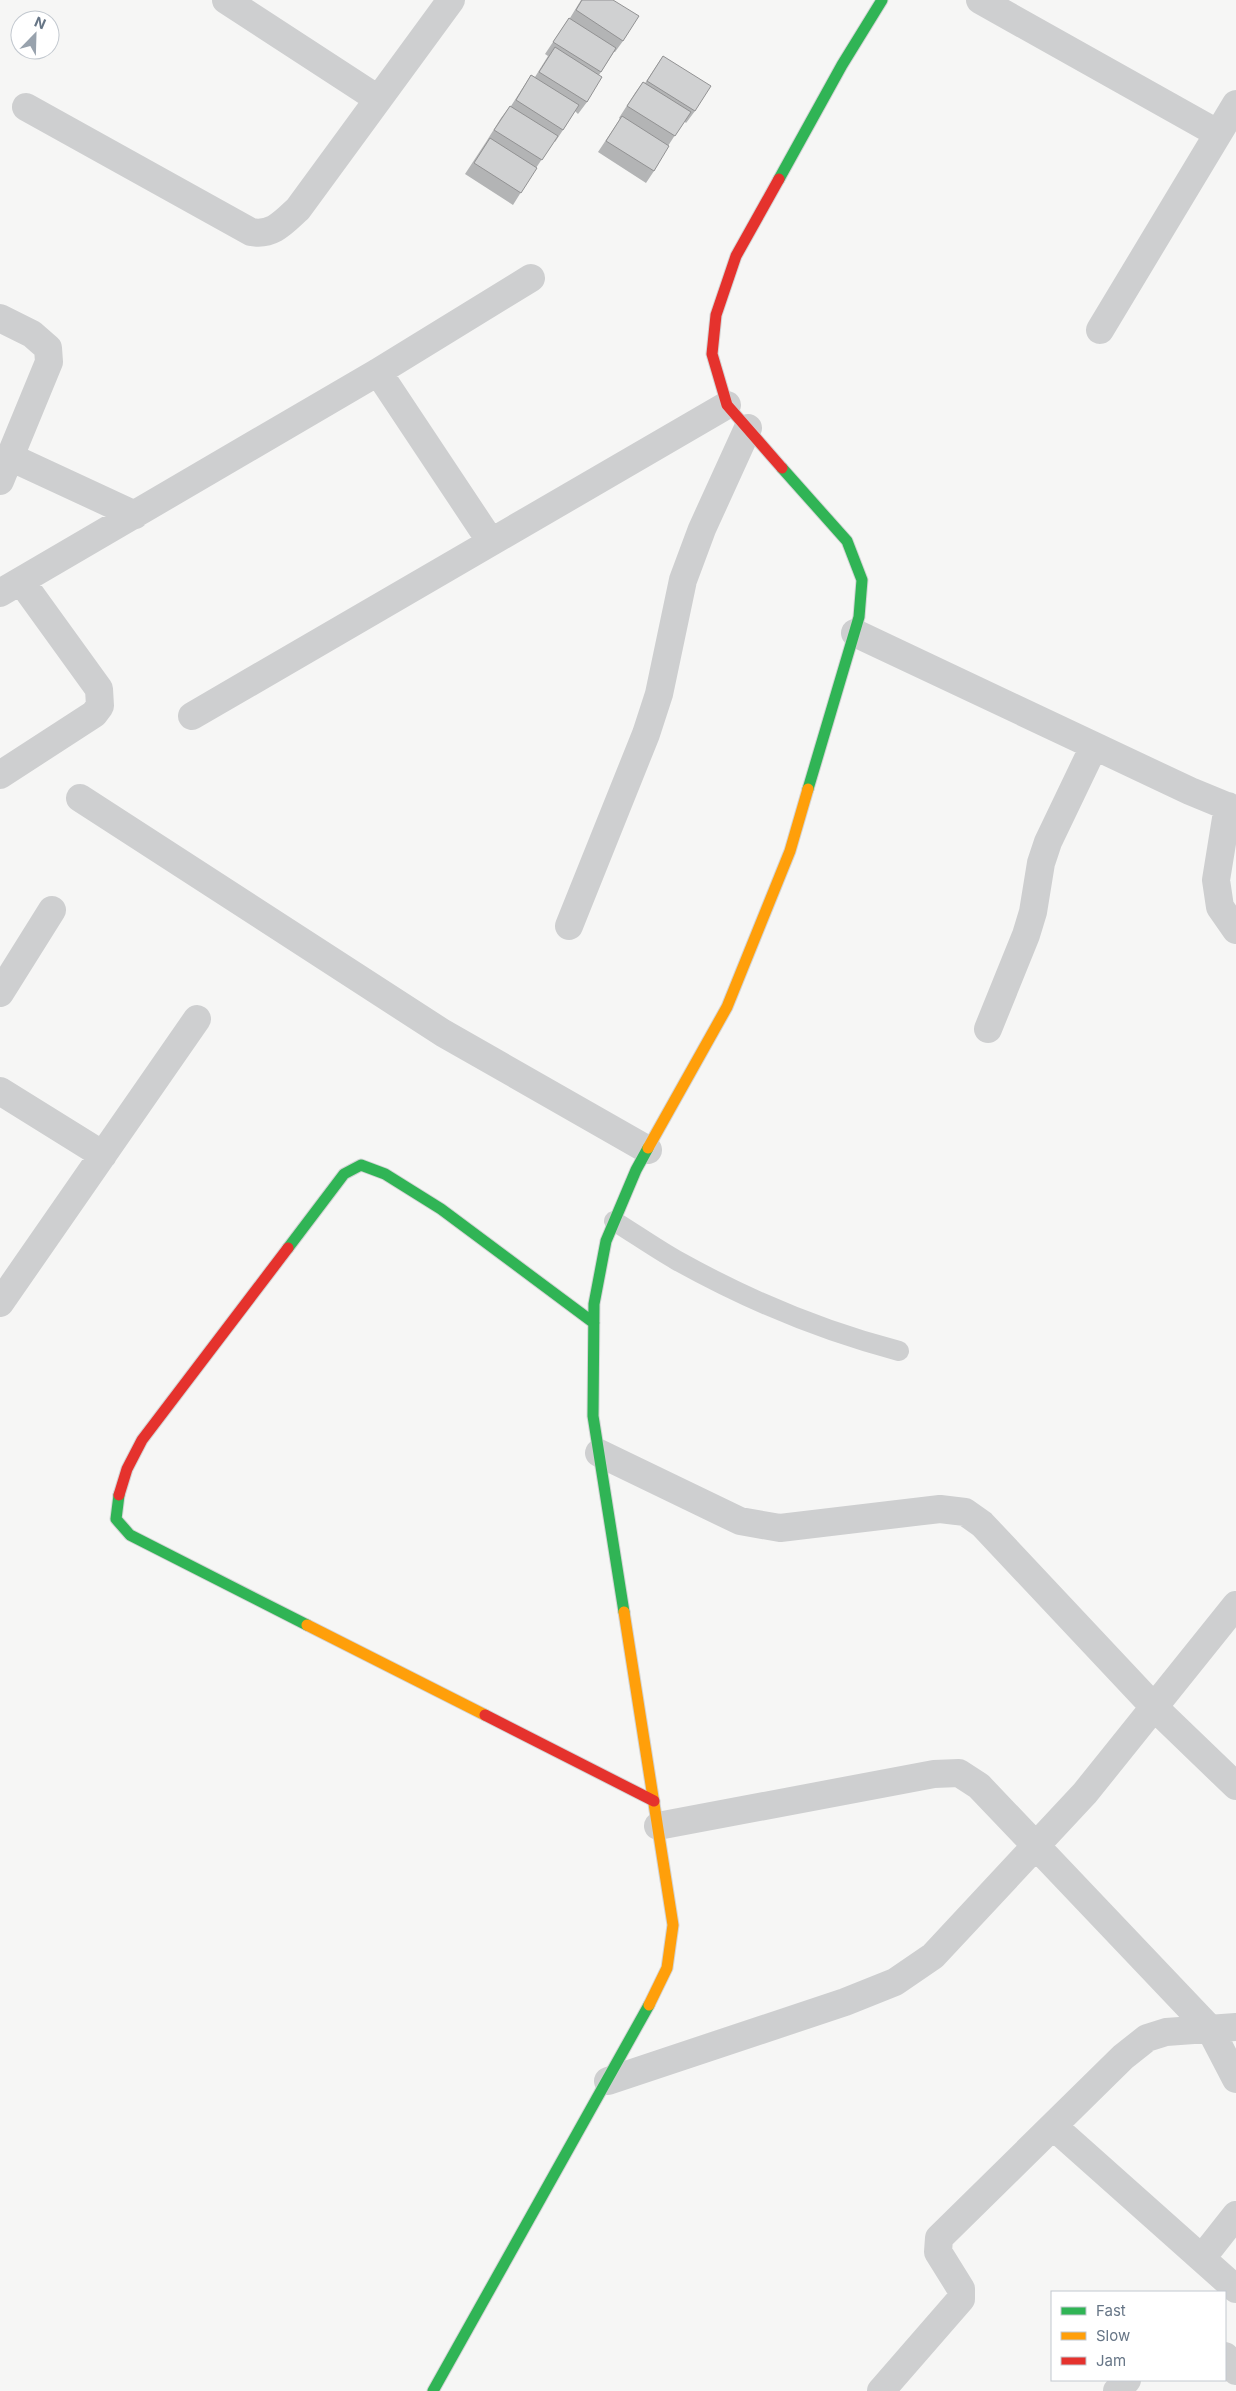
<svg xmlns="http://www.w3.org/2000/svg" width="1236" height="2391" viewBox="0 0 1236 2391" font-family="Inter,sans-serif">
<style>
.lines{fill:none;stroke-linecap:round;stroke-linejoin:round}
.fast-casing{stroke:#d3d4d5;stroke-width:13}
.slow-casing{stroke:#d3d4d5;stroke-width:13}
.jam-casing{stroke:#d3d4d5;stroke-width:13}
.lane{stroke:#cecfd0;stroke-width:20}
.street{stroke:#cecfd0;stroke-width:28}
.fast{stroke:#30b455;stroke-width:11}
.slow{stroke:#ff9f0a;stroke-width:11}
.jam{stroke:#e5322d;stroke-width:11}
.wall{fill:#b3b4b5}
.building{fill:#d0d1d2;stroke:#929293}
</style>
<rect width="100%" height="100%" fill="#f6f6f5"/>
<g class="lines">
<g class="fast-casing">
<path id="fast" d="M779 179 842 65 882 0
M782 468 847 541 862 580 859 617 808 789
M288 1248 344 1174 361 1165 385 1174 441 1209 594 1323
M119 1495 116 1519 130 1535 307 1625
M624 1612 593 1416 594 1304 606 1241 636 1170 648 1148
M433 2391 649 2005"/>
</g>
<g class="slow-casing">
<path id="slow" d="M648 1148 727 1007 790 851 808 789
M624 1612 673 1925 667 1968 649 2005
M307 1625 485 1715"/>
</g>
<g class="jam-casing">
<path id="jam" d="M779 179 736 256 716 315 712 354 727 405 782 468
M119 1495 127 1469 142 1440 288 1248
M485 1715 654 1801"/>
</g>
<path class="lane" d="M614 1221C635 1234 655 1248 676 1260 746 1299 822 1331 899 1351"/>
<path class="street" d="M226 0 378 99
M980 0 1217 133
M26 107 251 232C272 236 283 223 298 209L451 0
M0 318 32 334 48 348 49 362 0 481
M1100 330 1236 104
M378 372 491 542
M10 457 135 515
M0 593 378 372 531 278
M855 633 1190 791 1236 810
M192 716 727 405
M0 775 94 714 100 706 99 689 21 581
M80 798 443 1033 648 1150
M1228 806 1216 880 1220 907 1236 930
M569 926 646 734 659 694 683 580 702 529 748 428
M0 993 52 910
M988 1029 1026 935 1033 912 1041 863 1048 842 1094 746
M0 1091 103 1155
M0 1303 197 1019
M599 1453 740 1521 780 1528 940 1509 965 1512 982 1524 1154 1707 1236 1786
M658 1826 934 1774 959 1773 979 1786 1210 2029 1236 2079
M608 2081 845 2002 895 1982 933 1956 1085 1793 1236 1605
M1053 2126 1236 2289
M1202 2258 1236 2215
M1225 2356 1236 2371
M881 2391 961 2299V2289L938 2252 939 2238 1123 2057 1147 2038 1166 2032 1236 2027
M1117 2391 1127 2380"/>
<use href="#fast" class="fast"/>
<use href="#slow" class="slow"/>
<use href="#jam" class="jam"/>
</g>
<path class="wall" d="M581 0H613L623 41 615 52H614L599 75 587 102 578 114 575 111 563 130 555 142 554 141 536 168 513 205 465 174 486 142 501 118 510 106H511L531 75 535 77 548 56 545 54 569 18H570Z
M663 56 695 111 686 123 684 121 668 146 654 171 646 183 598 152 620 119 619 118 635 93 643 82 645 83Z"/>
<path class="building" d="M582 0H613L639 16 623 41 576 10Z
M569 18 616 48 601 72 553 42Z
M555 47 602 77 587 102 539 72Z
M663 56 711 86 695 111 647 81Z
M531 75 579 105 563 130 516 100Z
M643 82 691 112 675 136 627 106Z
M510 106 558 136 542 160 494 130Z
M622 116 669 146 654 171 606 141Z
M490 138 537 168 521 193 474 163Z"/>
<rect x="1051" y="2291" width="175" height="90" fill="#ffffff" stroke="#c2c8cf"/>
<rect x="1061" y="2307" width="25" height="8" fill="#30b455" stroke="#c2c8cf"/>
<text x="1096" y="2316" font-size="15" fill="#667586">Fast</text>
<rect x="1061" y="2332" width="25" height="8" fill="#ff9f0a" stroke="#c2c8cf"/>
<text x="1096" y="2341" font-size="15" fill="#667586">Slow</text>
<rect x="1061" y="2357" width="25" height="8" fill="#e5322d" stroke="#c2c8cf"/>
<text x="1096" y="2366" font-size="15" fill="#667586">Jam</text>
<g transform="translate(35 35) rotate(23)"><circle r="24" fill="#ffffff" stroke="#c2c8cf"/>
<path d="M0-4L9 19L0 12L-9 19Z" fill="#98a2ad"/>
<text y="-8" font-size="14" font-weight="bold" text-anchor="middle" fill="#667586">N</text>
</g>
</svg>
